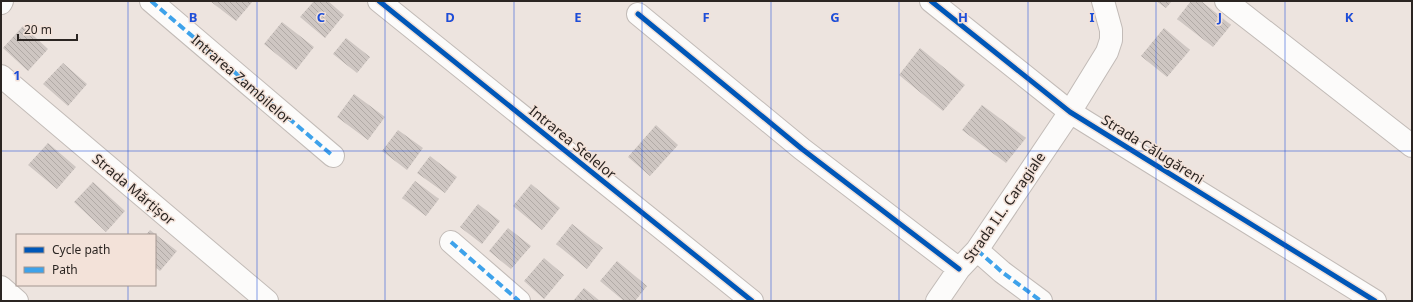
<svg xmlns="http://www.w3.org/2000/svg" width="1413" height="302" viewBox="0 0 1413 302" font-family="'Noto Sans',sans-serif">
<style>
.building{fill:url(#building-back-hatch)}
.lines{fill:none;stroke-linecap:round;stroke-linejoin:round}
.street-casing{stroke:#c2bbb7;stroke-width:24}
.street{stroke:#fcfbfa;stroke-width:22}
.quiet{stroke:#3ea2ea;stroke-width:4;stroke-dasharray:8 4;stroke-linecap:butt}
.cycleway-casing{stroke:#f3e2d9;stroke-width:8}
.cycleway{stroke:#0057b8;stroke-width:5}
.grid{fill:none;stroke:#1d4ed8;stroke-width:1;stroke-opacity:0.55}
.labels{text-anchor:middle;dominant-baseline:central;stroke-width:3;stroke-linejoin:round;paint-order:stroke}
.street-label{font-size:14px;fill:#2b2522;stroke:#f3e2d9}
.grid-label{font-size:13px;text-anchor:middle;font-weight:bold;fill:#1d4ed8;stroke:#f3e2d9;stroke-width:3;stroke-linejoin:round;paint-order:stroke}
</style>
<defs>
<pattern id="building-back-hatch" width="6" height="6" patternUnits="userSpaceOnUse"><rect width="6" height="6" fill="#cec6c2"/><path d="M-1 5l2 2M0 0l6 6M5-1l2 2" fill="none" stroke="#b1aaa6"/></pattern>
</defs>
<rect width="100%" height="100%" fill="#ede4df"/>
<path class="building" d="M210 1H253L236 21Z
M314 1H328L344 15 325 38 300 17Z
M1156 1H1172L1166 8Z
M1191 1H1201L1231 25 1213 47 1177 19Z
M282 22 314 47 296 70 264 44Z
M23 26 48 49 28 71 3 48Z
M1164 28 1190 50 1167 77 1141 56Z
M346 38 370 57 357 73 333 54Z
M920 48 965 85 943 111 899 75Z
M63 63 87 84 68 106 43 84Z
M354 94 385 117 368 140 337 117Z
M982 105 1026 138 1006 163 962 130Z
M656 125 678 145 650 176 628 157Z
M398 130 423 148 407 170 382 151Z
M48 143 76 167 57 189 28 165Z
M430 156 457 177 445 193 417 173Z
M415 181 439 199 426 216 402 198Z
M93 182 125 211 106 232 74 202Z
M531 184 560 208 542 230 513 206Z
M478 204 500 221 482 244 460 227Z
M572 224 603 248 587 269 556 244Z
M508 228 531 246 511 269 489 251Z
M150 230 177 251 160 271 155 267V235H146Z
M544 258 564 275 544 299 524 281Z
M617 261 647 286 635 301H624L600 281Z
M584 288 600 301H573Z"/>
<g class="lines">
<g class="street-casing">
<path id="street" d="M151 1 333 156
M379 1 752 301
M931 1 1070 112 1375 301
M1226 1 1412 146
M1 3 2 1
M638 14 802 149 959 269
M1 76 267 301
M451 242 519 301
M977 250 1002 272 1041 301
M1 287 17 301
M937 301 959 269 977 250 1070 112 1107 52 1111 40V30L1103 1"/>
</g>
<use href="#street" class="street"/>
<path class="quiet" d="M151 1 333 156
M451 242 519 301
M977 250 1002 272 1041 301"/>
<g class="cycleway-casing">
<path id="cycleway" d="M379 1 752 301
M931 1 1070 112 1375 301
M638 14 802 149 959 269"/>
</g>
<use href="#cycleway" class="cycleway"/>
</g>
<path class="grid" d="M128 1V235M257 1V301M385 1V301M514 1V301M642 1V301M771 1V301M899 1V301M1028 1V301M1156 1V301M1285 1V301M1 151H1412M128 285V301"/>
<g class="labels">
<g class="street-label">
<text transform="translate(242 79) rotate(41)">Intrarea Zambilelor</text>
<text transform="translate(573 142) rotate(39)">Intrarea Stelelor</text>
<text transform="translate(1153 149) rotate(32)">Strada Călugăreni</text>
<text transform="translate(134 189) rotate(40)">Strada Mărțișor</text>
<text transform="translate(1004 207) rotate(-55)">Strada I.L. Caragiale</text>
</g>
</g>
<g class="grid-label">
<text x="193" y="22">B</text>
<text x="321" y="22">C</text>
<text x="450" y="22">D</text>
<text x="578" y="22">E</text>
<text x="706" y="22">F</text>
<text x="835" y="22">G</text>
<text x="963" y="22">H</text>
<text x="1092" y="22">I</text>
<text x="1220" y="22">J</text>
<text x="1349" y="22">K</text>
<text x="17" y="80">1</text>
</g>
<rect width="1413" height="302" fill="none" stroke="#2b2522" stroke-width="4"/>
<rect x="16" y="234" width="140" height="52" fill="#f3e2d9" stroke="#a39690"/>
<rect x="24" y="247" width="20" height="6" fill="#0057b8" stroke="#a39690"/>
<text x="52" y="254" font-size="12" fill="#2b2522">Cycle path</text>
<rect x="24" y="267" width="20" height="6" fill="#3ea2ea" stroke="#a39690"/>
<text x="52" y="274" font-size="12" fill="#2b2522">Path</text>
<path d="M18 34v6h59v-6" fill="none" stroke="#2b2522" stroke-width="2"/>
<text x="24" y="34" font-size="12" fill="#2b2522" stroke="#f3e2d9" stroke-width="3" paint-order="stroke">20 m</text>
</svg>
